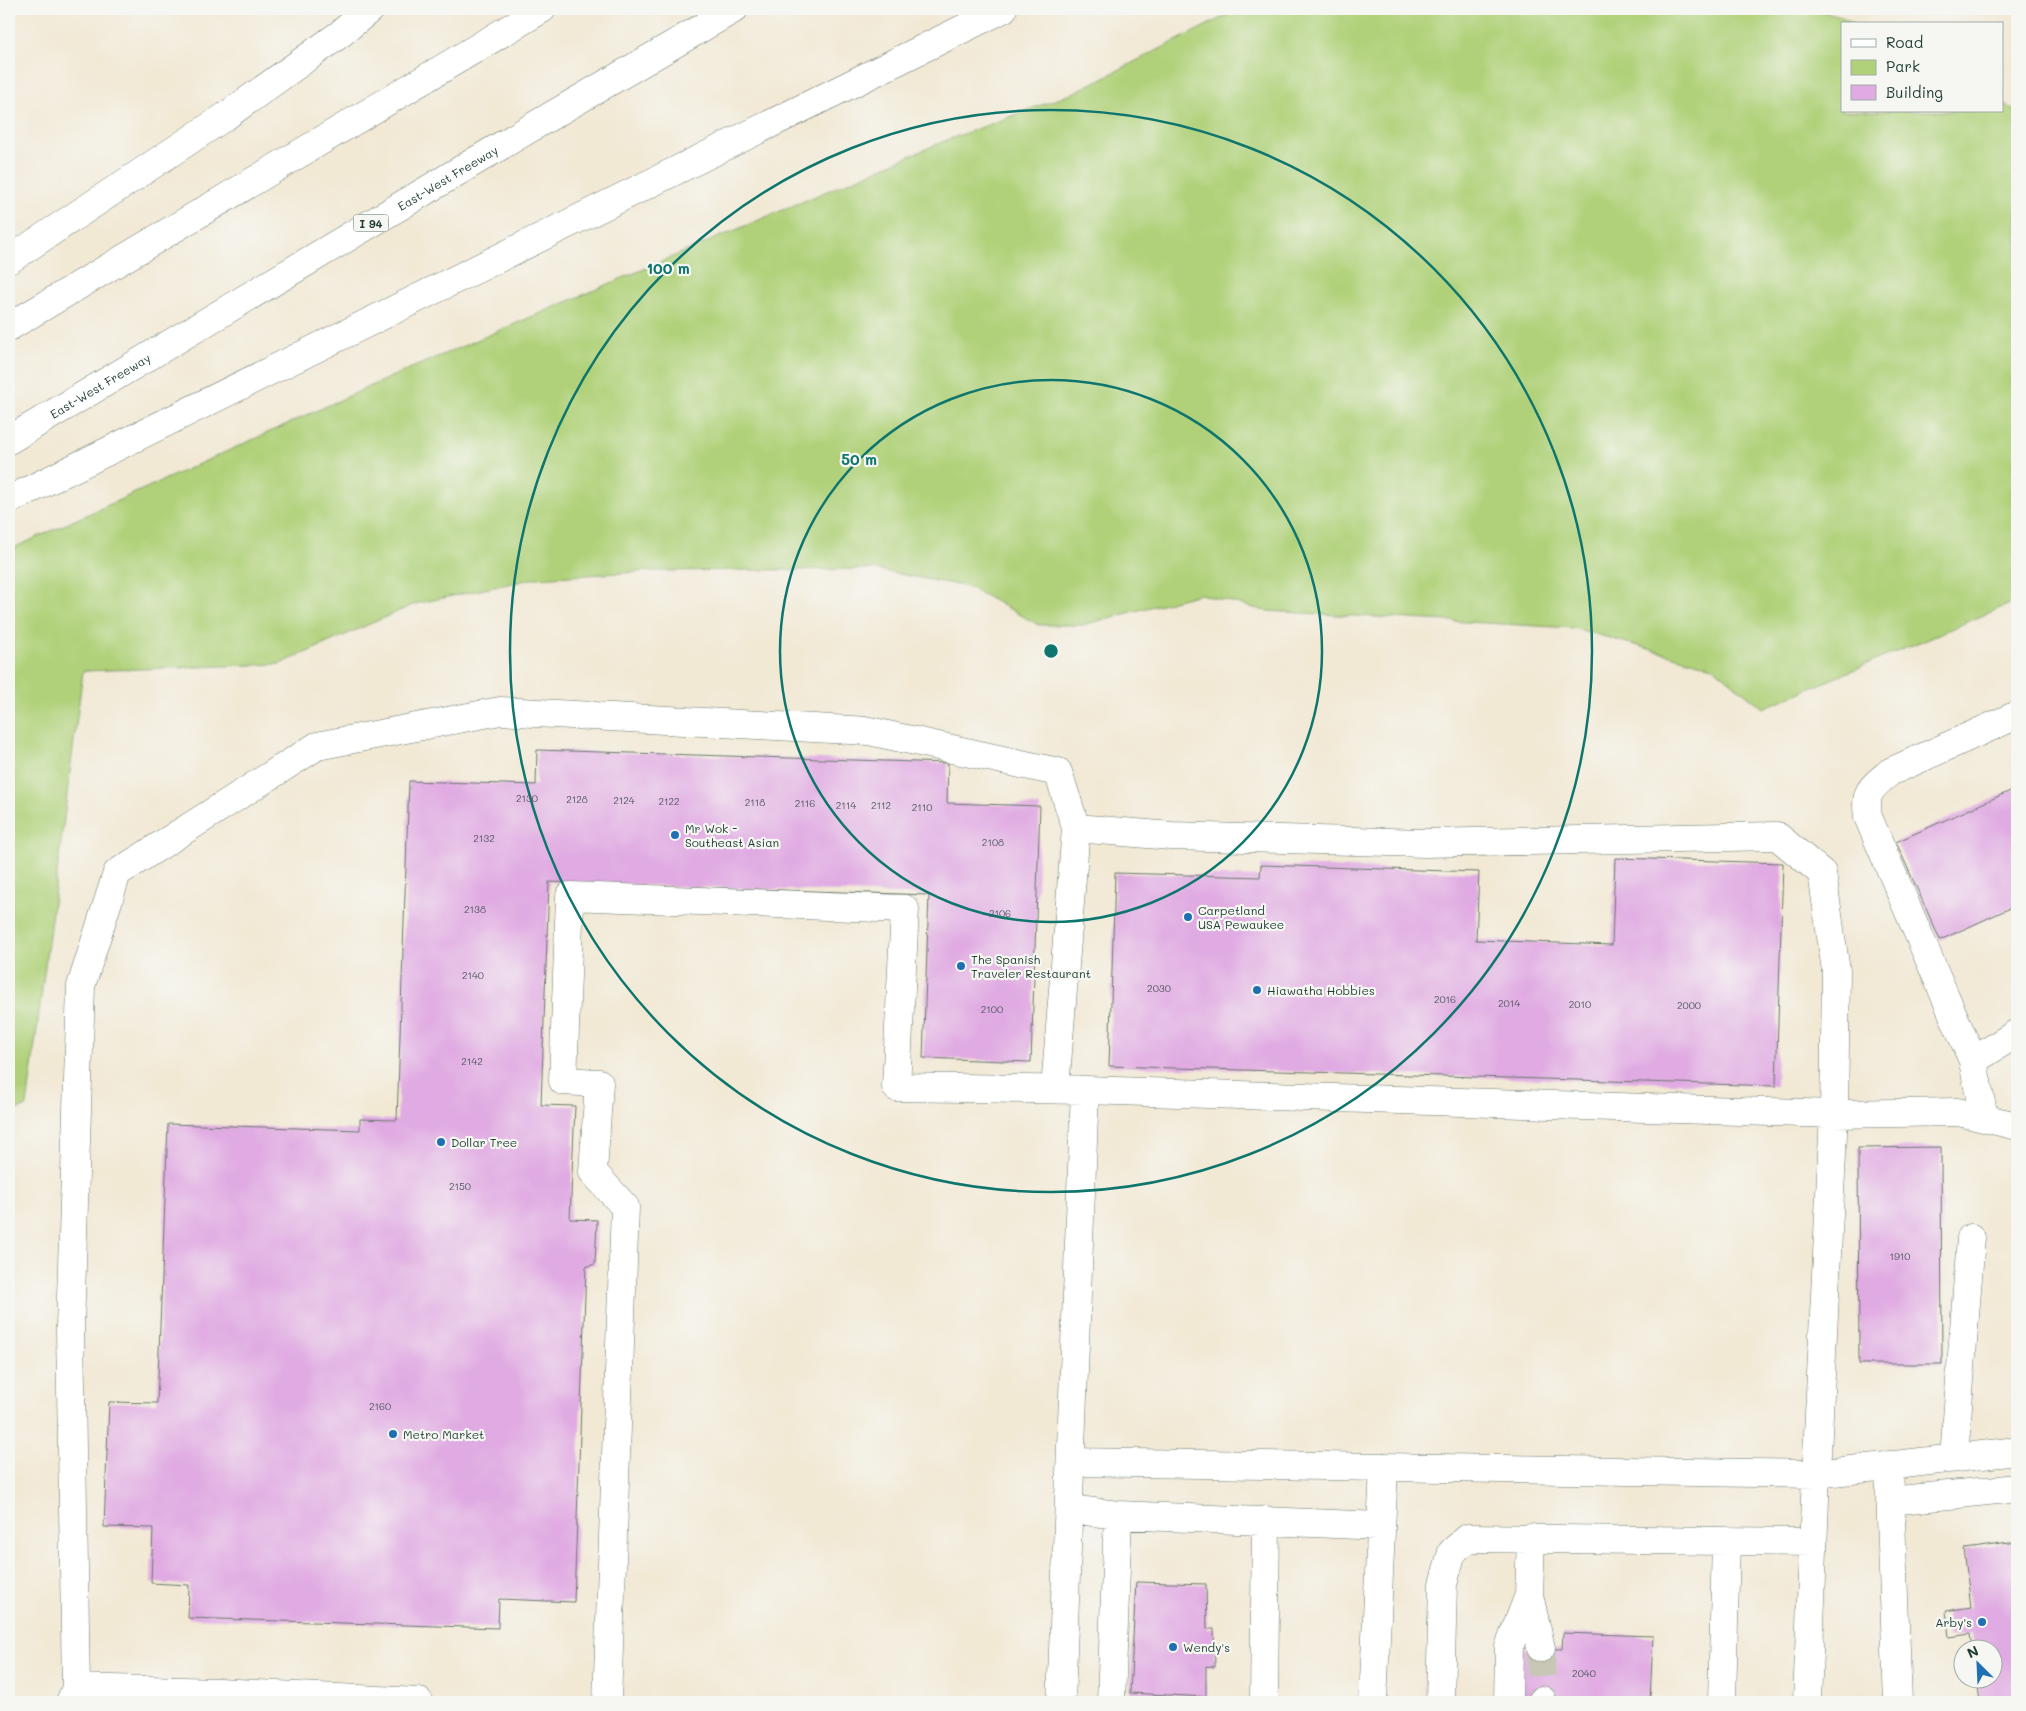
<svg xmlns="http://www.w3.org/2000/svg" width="2026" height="1711" viewBox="0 0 2026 1711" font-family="Mali,sans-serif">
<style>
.green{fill:#b0d179;stroke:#688756}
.building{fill:#e0aae2}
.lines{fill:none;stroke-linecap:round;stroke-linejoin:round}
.minor-tunnel{stroke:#c8c7b5;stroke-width:28;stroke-dasharray:28 14;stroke-linecap:butt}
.minor-casing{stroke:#69796c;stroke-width:29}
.highway-casing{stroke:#69796c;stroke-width:29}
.minor{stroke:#fff;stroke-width:28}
.highway{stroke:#fff;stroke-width:28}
.ring{fill:none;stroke:#0f766e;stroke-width:2.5}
.poi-dot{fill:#1f6fb2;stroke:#f6f6f2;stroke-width:2}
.labels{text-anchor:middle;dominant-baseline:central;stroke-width:4.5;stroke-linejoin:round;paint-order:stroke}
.number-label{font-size:10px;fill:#4f5860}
.shield{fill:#f6f6f2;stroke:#60746d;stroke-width:1}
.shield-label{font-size:11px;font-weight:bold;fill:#1f3d34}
.street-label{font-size:12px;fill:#1f3d34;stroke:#f6f6f2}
.poi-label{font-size:12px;fill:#1f3d34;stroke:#f6f6f2;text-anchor:start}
.centre{fill:#0f766e;stroke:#f6f6f2;stroke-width:2.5}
.ring-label{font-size:15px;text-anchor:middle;font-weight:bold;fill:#0f766e;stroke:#f6f6f2;stroke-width:4.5;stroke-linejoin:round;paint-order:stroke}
</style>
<rect width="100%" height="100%" fill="#f6f6f2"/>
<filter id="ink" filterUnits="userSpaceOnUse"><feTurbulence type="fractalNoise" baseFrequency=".02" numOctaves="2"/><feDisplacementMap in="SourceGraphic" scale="10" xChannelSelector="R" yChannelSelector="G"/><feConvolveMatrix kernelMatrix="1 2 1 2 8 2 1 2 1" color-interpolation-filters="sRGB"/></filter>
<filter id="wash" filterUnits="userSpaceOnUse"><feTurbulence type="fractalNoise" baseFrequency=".0096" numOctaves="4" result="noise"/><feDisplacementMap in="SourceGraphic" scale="20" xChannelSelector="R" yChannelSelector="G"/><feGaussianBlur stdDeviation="1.12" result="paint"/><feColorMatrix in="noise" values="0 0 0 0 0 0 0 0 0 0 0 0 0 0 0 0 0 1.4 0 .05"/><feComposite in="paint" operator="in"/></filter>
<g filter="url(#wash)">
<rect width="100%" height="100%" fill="#f2e9d5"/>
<path class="green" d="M1239 9H1811L1838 15 1854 24H1842V111H2002V103L2017 111V601L1763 708 1713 667 1574 628 1266 611 1200 594 1082 625H1039L969 587 872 569 653 571 536 578 415 604 280 664 83 671 27 1106 9 1113V550L402 372 947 140 1071 94Z"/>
<g id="blocks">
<path class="building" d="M537 750 948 763 947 803 1040 806 1031 1062 923 1058 929 895 549 882 541 1105 575 1106 570 1219 597 1220 595 1264 586 1267 574 1602 499 1599 498 1628 188 1618 189 1585 151 1583 153 1528 104 1527 109 1402 157 1403 168 1124 360 1130V1119L397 1120 409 781 536 785Z
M2017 788V905L1940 940 1896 842Z
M1615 858 1783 863 1776 1086 1109 1066 1115 873 1260 877 1261 865 1479 872 1476 940 1612 945Z
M1941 1147 1942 1364H1859L1858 1148Z
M2017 1542V1702H1980L1977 1678H1994V1648H1973L1971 1634 1949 1637 1946 1611 1971 1607 1964 1549Z
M1136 1582 1206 1584 1207 1629H1214L1215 1667 1206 1666V1697L1130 1693Z
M1563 1633 1653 1636 1650 1702H1560V1698L1542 1700 1516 1697 1518 1648 1562 1649Z"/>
</g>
</g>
<g filter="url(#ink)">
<use href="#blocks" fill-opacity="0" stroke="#69796c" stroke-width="1"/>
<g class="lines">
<path class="minor-tunnel" d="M1541 1648 1542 1700"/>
<g class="minor-casing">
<path id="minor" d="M1076 828 1171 836 1425 843 1777 836 1822 873 1836 971 1834 1114 1816 1474 1807 1702
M1973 1061 1868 817C1864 791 1871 788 1890 772L2017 715
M1984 1118 1973 1061 2017 1033
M1954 1458 1971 1238
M1071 1462 1816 1474 2017 1451
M1889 1465 1898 1702
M1890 1501 2017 1488
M1069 1509 1118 1515 1381 1526
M1531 1538 1529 1595 1541 1648
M76 1688 70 1328 81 986 117 873 317 746 500 711 869 731 1058 772 1076 828 1055 1089
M70 1702 76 1688 219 1692 419 1702
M607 1702 625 1207 593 1172 599 1083 563 1081 570 896 905 909 896 1087 1085 1090
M1061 1702 1085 1090 1834 1114 1958 1112 2017 1126
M1111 1702 1118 1515
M1264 1702 1266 1520
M1373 1702 1384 1467
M1440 1702 1443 1584 1452 1552 1468 1538 1726 1541
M1508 1702 1509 1647 1529 1595
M1541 1702 1542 1700
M1722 1702 1726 1541 1813 1542"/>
</g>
<g class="highway-casing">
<g id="highway">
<path d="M9 260 226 116 340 34 370 9"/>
<path d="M9 327 542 9"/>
<path id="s1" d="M9 440 544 120 734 9"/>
<path d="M9 500 1003 9"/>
</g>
</g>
<use href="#minor" class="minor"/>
<use href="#highway" class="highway"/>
</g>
</g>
<g class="ring">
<circle cx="1051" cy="651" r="271"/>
<circle cx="1051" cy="651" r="541"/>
</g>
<g class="poi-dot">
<circle cx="675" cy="835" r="5"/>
<circle cx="1188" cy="917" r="5"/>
<circle cx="961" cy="966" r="5"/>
<circle cx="1257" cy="990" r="5"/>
<circle cx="441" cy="1142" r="5"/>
<circle cx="393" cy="1434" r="5"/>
<circle cx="1982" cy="1622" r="5"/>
<circle cx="1173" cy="1647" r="5"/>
</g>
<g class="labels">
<g class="number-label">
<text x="527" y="798">2130</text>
<text x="577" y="799">2128</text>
<text x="624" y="800">2124</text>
<text x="669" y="801">2122</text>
<text x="755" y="802">2118</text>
<text x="805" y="803">2116</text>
<text x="846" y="805">2114</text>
<text x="881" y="805">2112</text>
<text x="922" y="807">2110</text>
<text x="484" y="838">2132</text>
<text x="993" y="842">2108</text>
<text x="475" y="909">2138</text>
<text x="1000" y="913">2106</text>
<text x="473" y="975">2140</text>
<text x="1159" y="988">2030</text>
<text x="1445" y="999">2016</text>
<text x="1509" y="1003">2014</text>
<text x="1580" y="1004">2010</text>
<text x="1689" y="1005">2000</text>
<text x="992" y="1009">2100</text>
<text x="472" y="1061">2142</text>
<text x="460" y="1186">2150</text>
<text x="1900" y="1256">1910</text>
<text x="380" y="1406">2160</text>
<text x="1584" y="1673">2040</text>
</g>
<rect class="shield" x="353.5" y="214.5" width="35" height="17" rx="4"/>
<g class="shield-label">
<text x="371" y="223">I 94</text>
</g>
<g class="street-label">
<text stroke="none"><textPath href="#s1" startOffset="511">East-West Freeway</textPath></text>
<text stroke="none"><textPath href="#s1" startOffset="106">East-West Freeway</textPath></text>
</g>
<g class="poi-label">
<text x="685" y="828">Mr Wok -<tspan x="685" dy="14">Southeast Asian</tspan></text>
<text x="1198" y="910">Carpetland<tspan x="1198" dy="14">USA Pewaukee</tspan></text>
<text x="971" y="959">The Spanish<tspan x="971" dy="14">Traveler Restaurant</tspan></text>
<text x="1267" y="990">Hiawatha Hobbies</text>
<text x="451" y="1142">Dollar Tree</text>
<text x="403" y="1434">Metro Market</text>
<text x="1972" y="1622" text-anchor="end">Arby's</text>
<text x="1183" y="1647">Wendy's</text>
</g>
</g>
<circle cx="1051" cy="651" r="8" class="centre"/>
<g class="ring-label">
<text x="668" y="274">100 m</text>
<text x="859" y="465">50 m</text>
</g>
<rect width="2026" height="1711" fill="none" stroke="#f6f6f2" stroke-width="30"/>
<rect x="1841" y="22" width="162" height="90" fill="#f6f6f2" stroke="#a0aca6"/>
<rect x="1851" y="39" width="25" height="8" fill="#ffffff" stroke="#a0aca6"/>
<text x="1886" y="48" font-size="15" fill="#1f3d34">Road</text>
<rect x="1851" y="60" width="25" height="15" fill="#b0d179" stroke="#a0aca6"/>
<text x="1886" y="72" font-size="15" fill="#1f3d34">Park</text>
<rect x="1851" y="85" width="25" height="15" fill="#e0aae2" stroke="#a0aca6"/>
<text x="1886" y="98" font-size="15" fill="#1f3d34">Building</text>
<g transform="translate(1978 1664) rotate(336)"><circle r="24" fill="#f6f6f2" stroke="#a0aca6"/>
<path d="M0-4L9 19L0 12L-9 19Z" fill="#1f6fb2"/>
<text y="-8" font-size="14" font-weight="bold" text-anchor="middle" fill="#1f3d34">N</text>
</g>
</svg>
